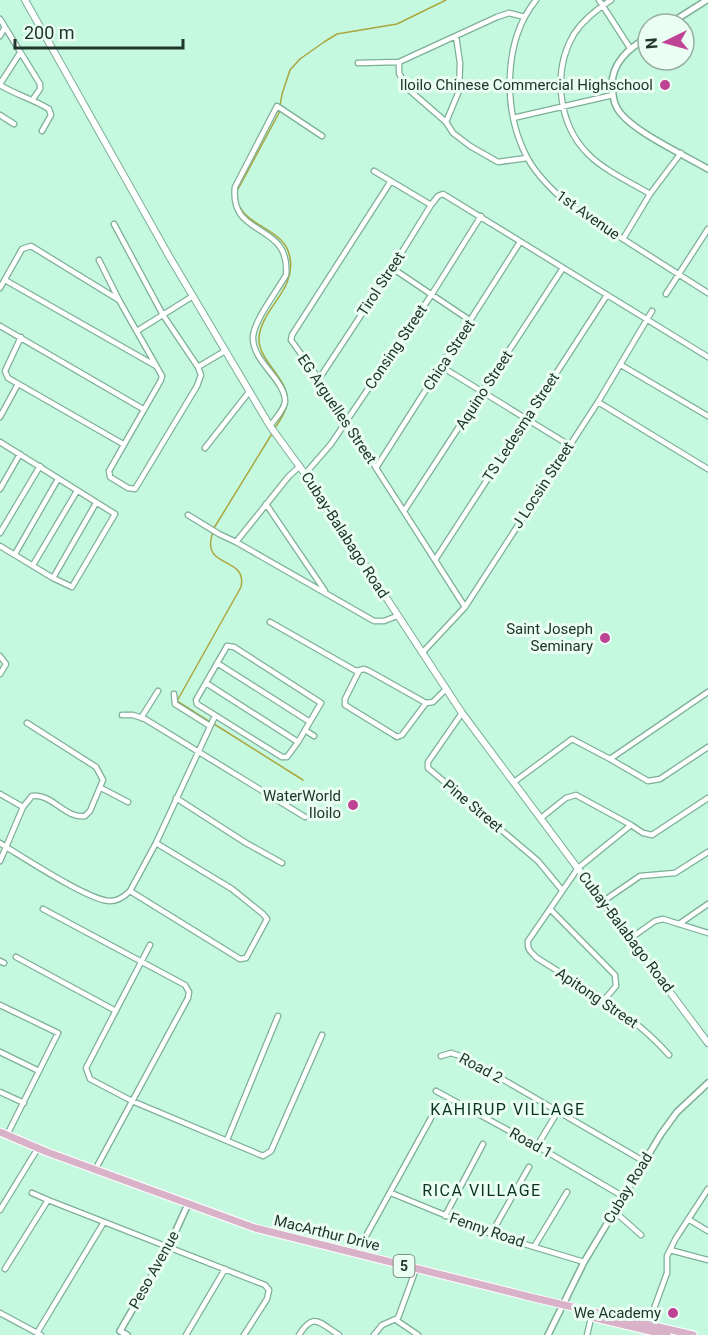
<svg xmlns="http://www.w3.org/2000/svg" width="708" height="1335" viewBox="0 0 708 1335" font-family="Roboto,sans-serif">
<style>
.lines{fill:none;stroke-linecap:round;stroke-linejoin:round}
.stream{stroke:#aba63e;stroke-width:1.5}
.minor-casing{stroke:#7daf97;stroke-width:7}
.tertiary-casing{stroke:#7daf97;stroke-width:8}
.secondary-casing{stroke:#7daf97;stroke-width:8}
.primary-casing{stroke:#fff;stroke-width:9}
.minor{stroke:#fff;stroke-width:4.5}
.tertiary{stroke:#fff;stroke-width:5}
.secondary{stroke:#fff;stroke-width:6}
.primary{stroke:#d9b2c9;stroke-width:7}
.poi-dot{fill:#be4395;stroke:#eafef3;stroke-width:2}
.labels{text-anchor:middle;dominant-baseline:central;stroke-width:6;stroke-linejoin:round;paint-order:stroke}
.shield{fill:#eafef3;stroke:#5d7167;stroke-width:1.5}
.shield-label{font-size:14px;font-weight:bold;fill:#20352b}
.poi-label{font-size:15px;fill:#20352b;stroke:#eafef3;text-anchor:end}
.street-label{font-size:15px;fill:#20352b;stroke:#eafef3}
.neighbourhood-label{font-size:16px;letter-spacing:1.5px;fill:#0b3122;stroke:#eafef3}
</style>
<rect width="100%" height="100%" fill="#c5f9df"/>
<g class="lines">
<path class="stream" d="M280 106 282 94 290 70 300 59 324 42 337 34 397 24 446 0
M237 191 280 111
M240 207C251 228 286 230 290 258 296 290 262 308 259 337 257 363 295 381 286 408 284 415 279 422 275 428
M214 528 273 432
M210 722 177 701 241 587C248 555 199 570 213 532
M214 724 303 780"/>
<g class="minor-casing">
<path id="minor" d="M536 0C502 42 503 113 528 159 538 177 553 191 568 204L708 293
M599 0 630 48
M611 0C597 9 583 20 574 34 552 71 558 124 588 154 605 171 630 182 650 194
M0 19 40 84V89L33 99
M0 36 5 27
M399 62V73L407 88 446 122 453 133 470 146 498 162 527 158
M358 63 399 62 497 17 509 13 525 17
M0 84 20 53
M0 85C16 95 33 99 49 109L51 115 42 131
M0 115 14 124
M513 118 613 95
M446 122 459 91 460 63 456 36
M374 171 431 205
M391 181 292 335 291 340 319 379 465 607
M623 239 650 194 681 153
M99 260 119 300 162 376 161 380 109 471 110 477 128 488 135 489 197 386 201 375 198 367 163 315 114 224
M392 268 471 321
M5 280 156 366
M0 288 22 249 31 246 119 300
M666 294 708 229
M0 326 143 409
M137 331 193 296
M21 337 5 371 8 378 123 444
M621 365 708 416
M198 367 225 351
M442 367 569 445
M319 379 392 268 431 205 438 196 443 194 708 357
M598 402 708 469
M0 417 18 384
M270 426C275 419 284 410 285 402 286 380 251 361 253 336 255 319 277 291 286 275 291 221 229 239 235 187L277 106 322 136
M0 442 115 514 72 587 53 578 0 546
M205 448 249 392
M300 466 289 476 236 542 374 621H384L397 616
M376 468 520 242
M305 474 331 444 432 294 481 216
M0 489 20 454
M266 504 325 591
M404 511 563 268
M188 515 219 534 236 542
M0 533 40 466
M15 554 58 479
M435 560 607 295
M33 565 77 491
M53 578 96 503
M270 622 356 671 364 669 369 671 426 703 433 702 446 689
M227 646 234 647 321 703 298 742 287 757H282L197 704 196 700Z
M423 652 465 607 598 402 652 311
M0 656 6 664 0 674
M217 663 310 722
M359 671 345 699V705L394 735 397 737 402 735 426 703
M206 683 298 742
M174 694 175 704 210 726
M462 713 428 762V768L538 861 562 890
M122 715H133L145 719 305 817
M141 718 158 691
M27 723 96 767 103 780 90 811 85 816C65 819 52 793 32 796L23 807 6 847C26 859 90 901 110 901 118 901 124 897 130 891
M305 730 314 736
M610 759 708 692
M514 782 572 739 610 759 648 781 660 779 708 747
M101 788 128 802
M0 794 23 807
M176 798 246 843 282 863
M541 818 566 798 576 795 631 825
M0 843 6 847 0 861
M156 843 232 889 263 914 267 919 246 958 240 959 130 891Z
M156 843 215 716
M602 902 640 876 675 873 708 852
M43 909 185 985 189 992 188 998 95 1170
M550 909 615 975 616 986 605 999
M679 924 708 904
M631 938 655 921 663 919 708 933
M150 945 86 1068 90 1079 132 1101 263 1156 271 1151 322 1035
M16 957 116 1011
M0 961 4 963
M0 1005 58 1033 7 1135
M0 1052 39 1071
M669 1055C632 1013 584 988 537 958 531 952 527 950 528 941L578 868 631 825 643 833 652 835 708 798
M441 1056 451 1053 466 1058 645 1162
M436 1091 537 1146 624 1197
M0 1092 24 1103
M227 1140 278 1016
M537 1146 558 1111
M32 1193 48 1200
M391 1193 491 1234 584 1262
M0 1210 38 1148
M614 1211 641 1235
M445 1216 483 1144
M688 1219 708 1231
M491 1234 529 1167
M534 1247 567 1192
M670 1250 676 1238 708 1189
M356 1254 431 1118
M5 1269 48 1200 265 1285 269 1290 267 1299 244 1335
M0 1313 41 1335
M396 1320 418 1335
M648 1325 667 1273V1256L670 1250 708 1260
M37 1333 104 1222
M186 1335 225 1269
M299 1335C314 1311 319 1323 339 1335
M374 1335 382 1325 398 1318 416 1269
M587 1335 592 1314"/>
</g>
<g class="tertiary-casing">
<path id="tertiary" d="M669 24 707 0
M648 37C629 48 611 63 612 87 613 93 613 100 616 106 626 129 685 155 708 169
M127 1335 120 1331 168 1248 188 1204
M548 1335 584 1262 661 1134 677 1112 708 1083"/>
</g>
<g class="secondary-casing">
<path id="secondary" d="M25 0 169 256 270 426 305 474 462 713 708 1043"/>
</g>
<g class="primary-casing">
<path id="primary" d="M0 1132 47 1152 255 1228 534 1298 693 1335
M577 1311 591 1317 667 1335"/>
</g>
<use href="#minor" class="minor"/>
<use href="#tertiary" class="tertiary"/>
<use href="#secondary" class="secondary"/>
<use href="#primary" class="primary"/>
</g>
<g class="poi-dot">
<circle cx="665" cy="85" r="6"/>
<circle cx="605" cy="638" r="6"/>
<circle cx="353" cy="805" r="6"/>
<circle cx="673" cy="1313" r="6"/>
</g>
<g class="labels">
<rect class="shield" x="393.5" y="1255" width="21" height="22" rx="4.5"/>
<g class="shield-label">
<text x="404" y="1266">5</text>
</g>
<g class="poi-label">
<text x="653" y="85">Iloilo Chinese Commercial Highschool</text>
<text x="593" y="629">Saint Joseph<tspan x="593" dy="17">Seminary</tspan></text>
<text x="341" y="796">WaterWorld<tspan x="341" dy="17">Iloilo</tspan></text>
<text x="661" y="1313">We Academy</text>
</g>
<g class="street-label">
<text transform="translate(588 215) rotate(35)">1st Avenue</text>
<text transform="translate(381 284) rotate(-57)">Tirol Street</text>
<text transform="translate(396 347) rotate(-56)">Consing Street</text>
<text transform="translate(449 355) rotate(-57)">Chica Street</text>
<text transform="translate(484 390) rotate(-57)">Aquino Street</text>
<text transform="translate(337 409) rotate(56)">EG Arguelles Street</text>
<text transform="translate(521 427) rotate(-57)">TS Ledesma Street</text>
<text transform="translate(543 485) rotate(-57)">J Locsin Street</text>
<text transform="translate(345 535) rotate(57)">Cubay-Balabago Road</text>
<text transform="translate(473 806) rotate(40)">Pine Street</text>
<text transform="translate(626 932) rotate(53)">Cubay-Balabago Road</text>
<text transform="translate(597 998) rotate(34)">Apitong Street</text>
<text transform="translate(481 1068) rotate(28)">Road 2</text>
<text transform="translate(531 1143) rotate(29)">Road 1</text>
<text transform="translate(628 1188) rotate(-59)">Cubay Road</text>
<text transform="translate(487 1230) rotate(19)">Fenny Road</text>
<text transform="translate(327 1233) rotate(14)">MacArthur Drive</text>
<text transform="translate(154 1270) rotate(-61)">Peso Avenue</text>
</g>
<g class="neighbourhood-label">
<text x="508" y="1109">KAHIRUP VILLAGE</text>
<text x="482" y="1190">RICA VILLAGE</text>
</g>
</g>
<g transform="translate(666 42) rotate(265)"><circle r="28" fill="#eafef3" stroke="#99aea3" stroke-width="1.5"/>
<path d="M0-4.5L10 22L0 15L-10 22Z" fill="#be4395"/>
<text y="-9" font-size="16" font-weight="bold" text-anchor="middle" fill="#20352b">N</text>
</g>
<path d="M15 39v9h168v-9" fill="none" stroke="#20352b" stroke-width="3"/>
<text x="24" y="39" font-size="18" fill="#20352b" stroke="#eafef3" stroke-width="4.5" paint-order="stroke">200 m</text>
</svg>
